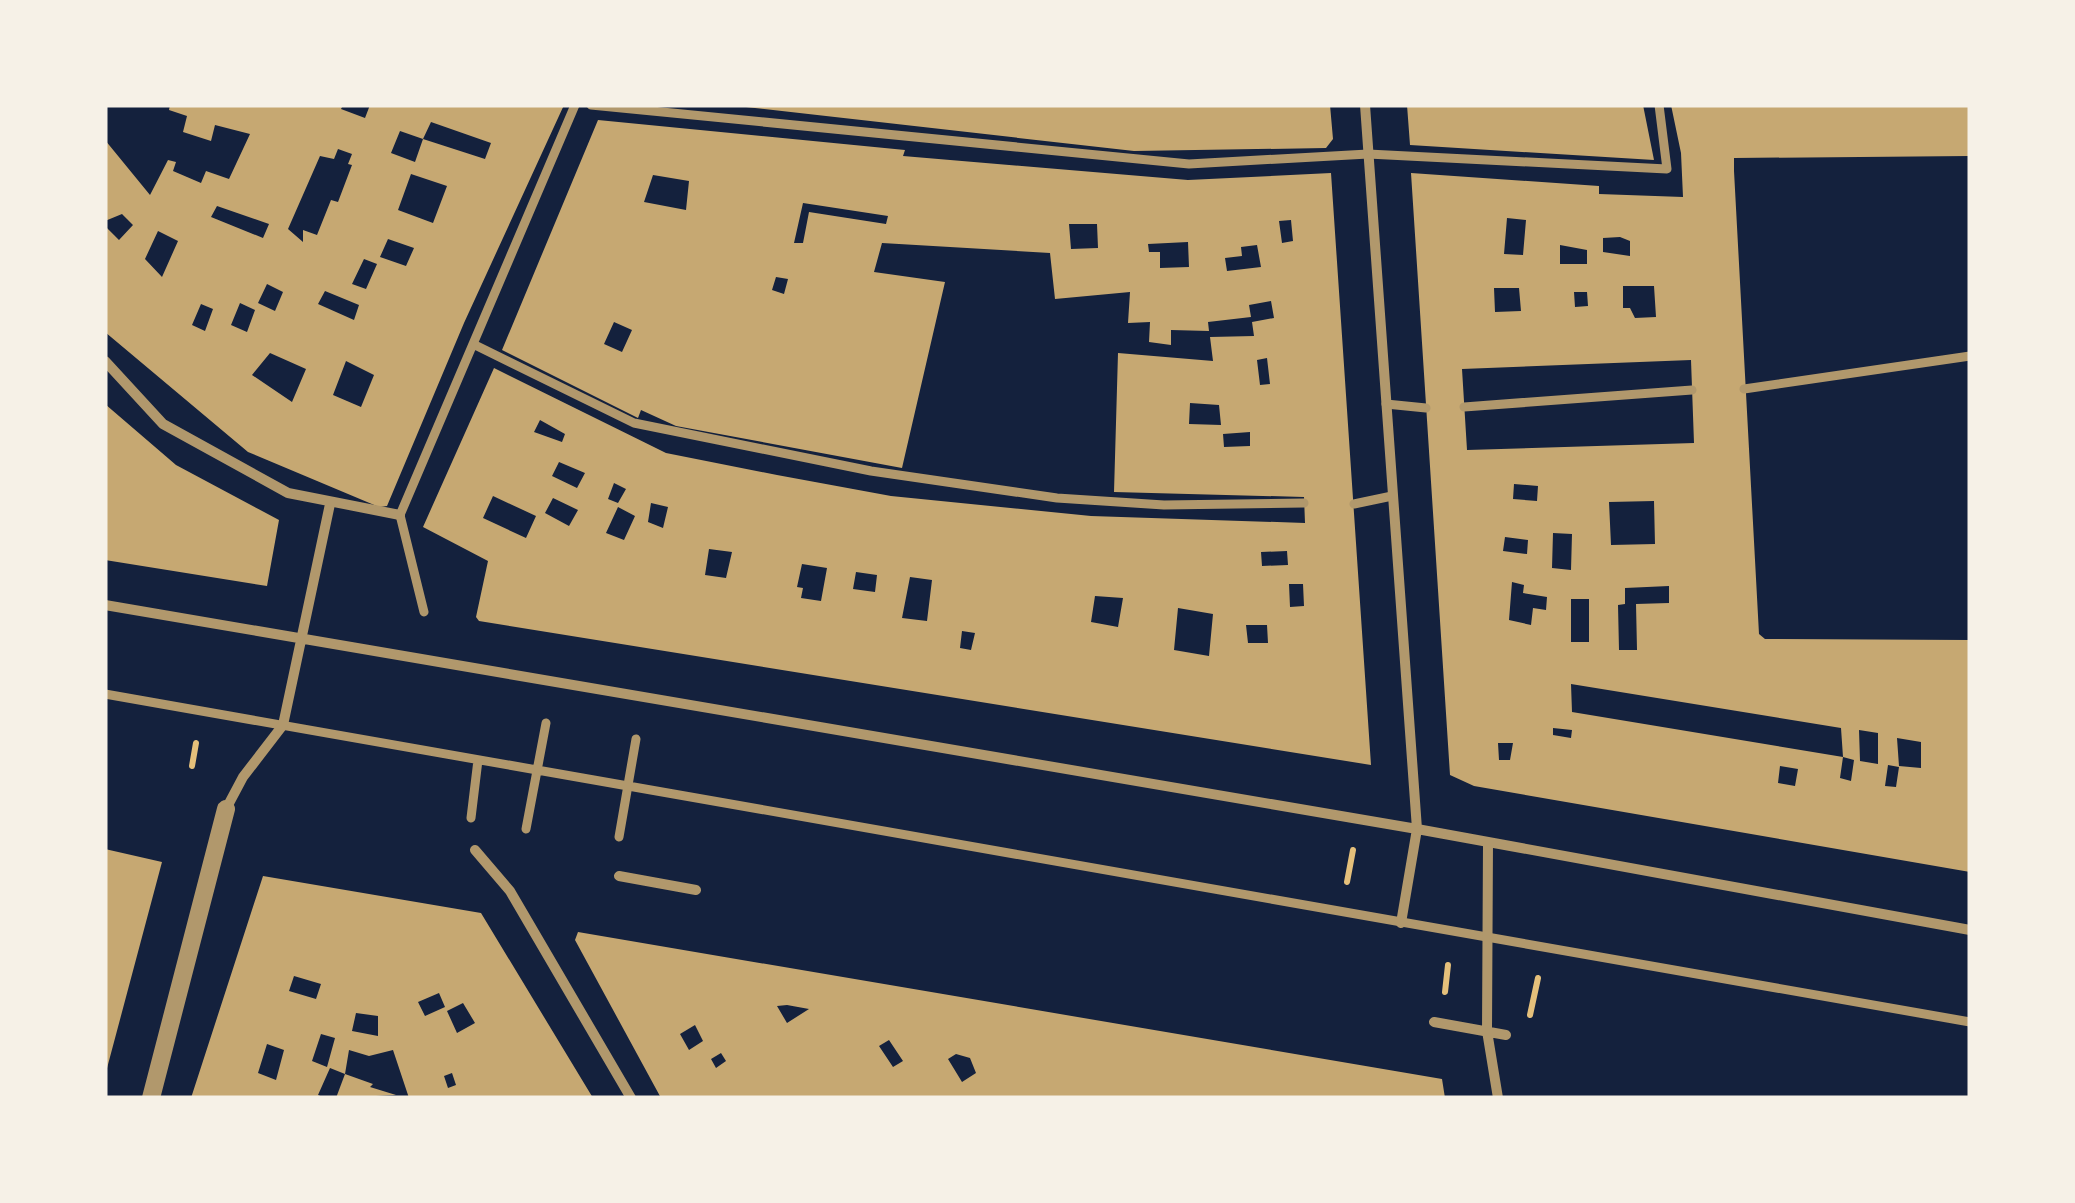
<svg xmlns="http://www.w3.org/2000/svg" width="2075" height="1203" viewBox="0 0 2075 1203" font-family="Rubik,sans-serif">
<style>
.building{fill:#c6a872;fill-rule:evenodd}
.lines{fill:none;stroke-linecap:round;stroke-linejoin:round}
.path{stroke:#e5c07b;stroke-width:6}
.pedestrian{stroke:#b1986c;stroke-width:9}
.minor{stroke:#b1986c;stroke-width:10}
.tertiary{stroke:#b1986c;stroke-width:18}
</style>
<rect width="100%" height="100%" fill="#14213d"/>
<path class="building" d="M170 105H343L341 109 365 118 370 105H564L464 323 387 506 379 507 248 452 105 332V226L119 240 133 225 122 214 105 221V140L150 195 168 160 176 162 173 171 201 183 206 171 229 179 250 134 215 125 211 141 183 132 187 116 169 110ZM431 122 491 143 485 159 423 139ZM400 131 423 139 415 162 391 153ZM338 149 352 154 348 164 352 165 338 202 331 200 317 235 303 230V242L288 229 320 156 334 159ZM411 174 447 186 433 223 398 210ZM217 206 269 224 263 238 211 217ZM158 231 178 241 162 277 145 259ZM388 239 414 248 406 266 380 257ZM364 259 377 264 366 289 352 284ZM267 284 283 292 275 311 258 303ZM325 291 359 305 354 320 318 304ZM240 303 255 310 247 332 231 325ZM201 304 213 309 205 331 192 325ZM270 353 306 369 292 402 252 375ZM346 361 374 375 361 407 333 395Z
M728 105H1330L1333 139 1326 148 1134 151Z
M1407 105H1643L1654 160 1410 145Z
M1671 105H1970V156L1734 158V171L1759 634 1765 639 1970 640V872L1474 786 1450 775 1411 173 1599 186V194L1683 197 1681 153ZM1507 218 1526 220 1523 255 1504 254ZM1620 237 1630 241V256L1603 252V238ZM1560 245 1587 250V264H1560ZM1623 286H1654L1656 317 1635 318 1630 308H1623ZM1494 288H1519L1521 311 1495 312ZM1574 292H1587L1588 306 1575 307ZM1691 360 1694 443 1467 450 1462 369ZM1514 484 1538 486 1537 501 1513 499ZM1654 501 1655 544 1611 545 1609 502ZM1553 533 1572 534 1571 570 1552 568ZM1505 537 1528 540 1527 554 1503 551ZM1512 582 1524 585 1523 593 1547 597 1546 610 1533 608 1531 625 1509 620ZM1669 586V603L1636 604 1637 650H1619L1618 605 1625 604V588ZM1571 599H1589V642H1571ZM1571 684 1841 728 1843 757 1854 760 1851 781 1840 778 1843 757 1572 712ZM1553 728 1572 730 1571 738 1553 735ZM1859 730 1878 733V764L1860 761ZM1897 738 1921 742V768L1899 766ZM1498 743H1513L1510 760H1499ZM1888 765 1899 767 1896 787 1885 786ZM1780 766 1798 769 1795 786 1778 783Z
M598 120 905 150 903 156 1188 180 1331 173 1371 765 479 621 476 617 488 561 423 527 494 368 666 453 777 475 891 496 1091 516 1305 523 1304 497 1114 492 1118 353 1213 361 1210 337 1254 336 1252 322 1274 318 1271 301 1249 305 1251 317 1208 322 1209 331 1171 330V345L1149 342 1150 322 1128 323 1130 292 1055 299 1050 253 882 243 874 272 945 282 902 468 676 426 641 410 638 418 502 350ZM653 175 689 181 686 210 644 202ZM803 203 888 216 886 224 809 212 803 243H794ZM1291 220 1293 241 1282 243 1279 221ZM1069 224H1097L1098 248 1071 249ZM1188 242 1189 267 1160 268V252H1149L1148 244ZM1257 245 1261 267 1227 271 1225 258 1242 256 1241 247ZM776 277 788 279 784 294 772 290ZM614 322 632 330 622 352 604 344ZM1267 358 1270 384 1260 385 1257 360ZM1190 403 1219 405 1221 425 1189 424ZM540 420 565 434 562 442 534 432ZM1250 432V446L1224 447 1223 434ZM559 462 585 473 577 488 552 476ZM614 483 626 489 618 503 608 499ZM493 496 536 516 526 538 483 518ZM553 498 578 510 569 526 545 513ZM651 503 668 507 663 528 648 522ZM618 507 635 516 624 540 606 533ZM709 549 732 552 726 578 705 575ZM1287 551 1288 565 1262 566 1261 552ZM802 564 827 568 821 601 801 598 803 588 797 587ZM856 572 877 575 875 592 853 589ZM910 577 932 580 927 621 902 618ZM1289 584H1303L1304 606 1290 607ZM1095 596 1123 598 1118 627 1091 622ZM1178 608 1213 614 1209 656 1174 650ZM1246 625H1267L1268 643H1248ZM962 631 975 633 971 650 960 648Z
M105 404 176 465 279 520 267 586 105 560Z
M105 849 162 862 106 1072H105Z
M263 876 481 913 593 1098H409L393 1050 369 1056 349 1050 345 1074 330 1068 318 1095 325 1098H191ZM294 976 321 984 316 999 289 991ZM439 993 445 1007 425 1016 418 1002ZM463 1003 475 1023 457 1033 447 1011ZM356 1013 378 1016V1036L352 1031ZM321 1034 335 1038 327 1067 312 1061ZM267 1044 284 1050 276 1080 258 1073ZM452 1073 456 1085 448 1088 444 1076Z
M578 932 1442 1079 1445 1098H661L575 940ZM787 1005 809 1009 787 1023 777 1006ZM695 1025 703 1041 689 1050 680 1034ZM889 1040 903 1061 893 1067 879 1046ZM721 1053 726 1061 716 1068 711 1059ZM956 1054 970 1058 976 1073 962 1082 948 1059Z
M345 1074 373 1084 370 1087 396 1095 336 1098Z"/>
<g class="lines">
<path class="path" d="M192 766 196 743
M1347 882 1353 850
M1445 992 1448 965
M1530 1015 1538 978"/>
<path class="pedestrian" d="M591 105 1189 164 1368 154 1667 169 1659 105
M475 345 634 423 871 471 1057 498 1164 505 1304 503
M1744 389 1970 356
M1386 404 1426 408
M1464 407 1692 390
M1354 504 1392 496
M424 612 400 515 575 105
M105 694 1970 1022
M471 818 478 760
M526 829 546 723
M619 837 636 739"/>
<path class="minor" d="M1365 105 1417 829 1401 923
M105 361 163 424 288 493 400 515
M105 605 1417 829 1970 930
M226 809 243 777 283 725 330 504
M1488 843 1487 1031 1498 1098
M475 850 510 891 631 1098
M619 876 696 890
M1434 1022 1506 1035"/>
<path class="tertiary" d="M151 1098 226 809"/>
</g>
<rect width="2075" height="1203" fill="none" stroke="#f6f1e7" stroke-width="215"/>
</svg>
